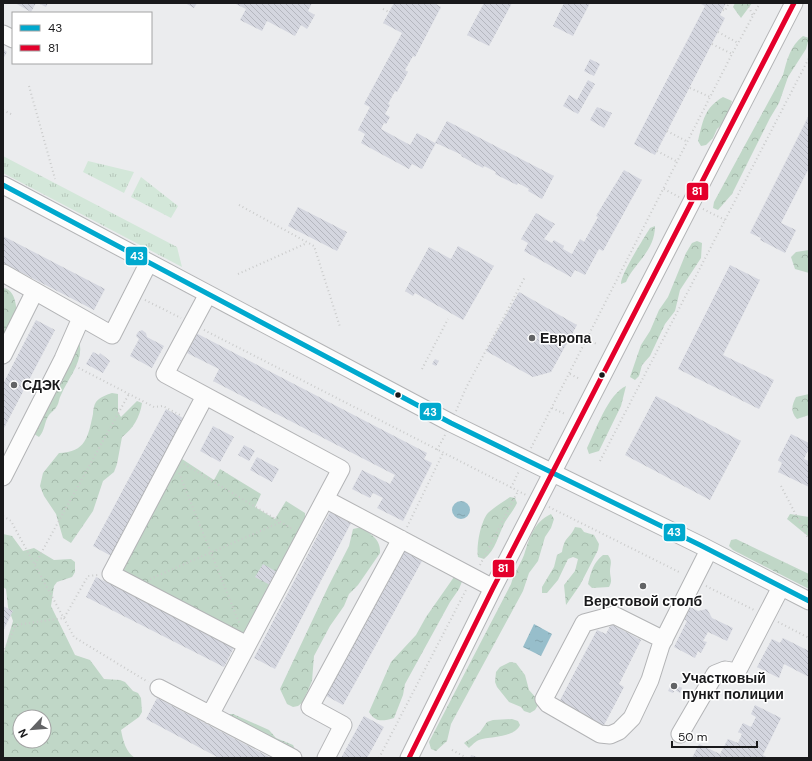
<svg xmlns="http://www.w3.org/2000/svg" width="812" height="761" viewBox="0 0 812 761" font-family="'DM Sans',sans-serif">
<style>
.grass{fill:url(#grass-tufts)}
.forest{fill:url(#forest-crowns);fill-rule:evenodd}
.water{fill:url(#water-ripples)}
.building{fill:url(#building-back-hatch)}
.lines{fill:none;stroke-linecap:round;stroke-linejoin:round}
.minor-casing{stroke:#b3b4b6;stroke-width:19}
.path{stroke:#cacbcb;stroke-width:2;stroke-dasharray:1 3;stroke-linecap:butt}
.minor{stroke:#fcfcfc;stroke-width:17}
.bus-1-casing{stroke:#fff;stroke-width:8}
.bus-2-casing{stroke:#fff;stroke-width:8}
.bus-1{stroke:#00a9ce;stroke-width:5}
.bus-2{stroke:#e4002b;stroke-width:5}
.poi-dot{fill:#626365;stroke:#fff;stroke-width:1.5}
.bus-dot{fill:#19191b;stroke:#fff;stroke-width:1.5}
.labels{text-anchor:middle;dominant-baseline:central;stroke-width:3;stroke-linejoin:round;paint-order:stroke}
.poi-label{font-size:14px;font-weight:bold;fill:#19191b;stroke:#fff;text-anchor:start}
.line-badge{stroke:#fff;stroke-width:1.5}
.badge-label{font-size:11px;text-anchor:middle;font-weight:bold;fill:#fff}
</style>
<defs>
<pattern id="grass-tufts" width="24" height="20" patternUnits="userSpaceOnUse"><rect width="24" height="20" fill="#d3e7d9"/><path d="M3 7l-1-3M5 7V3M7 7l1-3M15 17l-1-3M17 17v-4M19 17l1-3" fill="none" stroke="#b5c6ba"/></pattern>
<pattern id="forest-crowns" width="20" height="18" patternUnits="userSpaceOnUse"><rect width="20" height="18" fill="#c0d7c7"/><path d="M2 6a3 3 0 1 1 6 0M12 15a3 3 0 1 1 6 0" fill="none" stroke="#a4b8aa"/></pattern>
<pattern id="water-ripples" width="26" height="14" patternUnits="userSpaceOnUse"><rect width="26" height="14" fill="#97becb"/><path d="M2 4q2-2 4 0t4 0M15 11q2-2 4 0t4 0" fill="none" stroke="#82a3ae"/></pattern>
<pattern id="building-back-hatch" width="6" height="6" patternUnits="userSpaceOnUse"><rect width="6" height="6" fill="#d4d6df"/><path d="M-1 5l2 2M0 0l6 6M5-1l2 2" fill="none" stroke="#b5b7bf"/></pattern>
</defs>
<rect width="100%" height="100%" fill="#ebecee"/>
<path class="grass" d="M3 156 177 247 182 267 3 173Z
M88 161 134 172 124 193 83 172Z
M141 177 178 206 171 218 131 197Z"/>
<path class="forest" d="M735 3H752L741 18 733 7Z
M803 36 809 38 806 49 788 77 779 103 770 118 732 194 718 210 713 208 714 202 783 75C787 60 790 46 803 36Z
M723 97 732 101 726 121 717 129 713 138 706 145 701 146 698 141C703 121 704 108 723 97Z
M655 226C655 251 635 262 626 282L621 284C620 275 644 238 650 228Z
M697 241 702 243 701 258 680 290 675 311 665 324 650 356 642 365 639 376 635 380 630 377 641 345 650 331 659 310 668 297 686 253 692 243Z
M809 250V273L795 269 791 257 796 252Z
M3 288C18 289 18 317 15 327 12 335 7 343 3 350Z
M79 341C85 360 68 378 61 395 59 398 59 403 57 406 55 410 51 412 49 415 44 422 45 431 39 437L34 434Z
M626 386 621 406 599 451 589 454 587 448C596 430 608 394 626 386Z
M112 393 118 394V412L121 417 137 401 142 403C140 417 133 429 122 437L117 464 114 472 103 481 93 511 71 543 63 538 56 514 44 496 40 486 43 473 59 453C86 452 88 437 93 414 93 410 94 405 96 402 100 397 106 395 112 393Z
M809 394V415L797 419C790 412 792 405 796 397Z
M179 457 214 480 220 469 261 494 255 507 275 519 286 501 305 513V526L244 640 119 570Z
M510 497 515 498 517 503C514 510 509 515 505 522 498 535 496 550 484 559L478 557C476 546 481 519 489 512 496 506 503 502 510 497Z
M551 514 554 519 551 528 545 537 538 561 529 573 523 591 451 724 447 741 436 751 431 749 429 742 511 584C514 573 520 565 524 555 530 537 533 523 551 514Z
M790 514 809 517V537L787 519Z
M362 527C371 535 381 539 380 553L358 585 349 594 344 606 330 626 314 656 312 681 303 702 298 706 293 707 287 704 280 689 329 585 349 546 353 529Z
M575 527 581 528 584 532 594 535 599 544 598 550 580 585 566 605 564 585 575 571 578 559 573 557 568 559 558 580 547 593H542V587L554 567 557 555 562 552C565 535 570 539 575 527Z
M3 534 12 536 23 551 34 548 54 560 71 559 75 562V572L72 577 57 582 54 586 51 606 75 655 90 660 104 679 120 680 125 682 133 691 138 693 141 698 142 712 139 717 121 730C123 741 126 752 135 758H3V660L5 648 13 621 8 607 6 589 3 587ZM20 717H44V741H20Z
M736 539 809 574V589L733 550 729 546 731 540Z
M603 555H608C613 562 610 564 610 571 610 578 613 580 609 587L592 588 588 584C591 572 593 563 603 555Z
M454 577 463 579 459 589 450 602 405 684 403 695 394 718C383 721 376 723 369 712L391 662 416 635 426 617Z
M510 662 516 663 525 675 529 690 537 699 538 705 535 710 530 713 524 711 521 707 509 702 497 687 495 682 496 672 500 667Z
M228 714H233L269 730 276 738 293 745 298 755 225 719Z
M512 719 518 721 520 725C514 738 491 736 479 740 476 741 472 745 469 748L464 743 480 732 487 722 493 720Z"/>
<path class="water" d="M452 510a9 9 0 1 1 18 0a9 9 0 1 1-18 0Z
M534 624 552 634 541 656 523 647Z"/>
<path class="building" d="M15 3H36L31 12Z
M38 3H48L46 7Z
M185 3H197L194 8Z
M234 3H312L308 11 315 15 307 29 301 25 295 36 267 21 262 31 240 20 246 9Z
M394 3H434L441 7 415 57 413 56 405 70 408 72 397 92 395 91 388 104 390 105 385 114 390 117 386 124 384 123 381 129 410 145 417 133 435 143 447 121 554 176 542 199 528 191 529 189 518 183 517 185 495 174 496 172 484 166 483 168 461 156 462 155 436 143 422 169 412 164 409 169 361 143 365 134 358 130 370 107 364 104 402 33 383 23Z
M484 3H512L489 46 467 35Z
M564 3H590L573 36 553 26Z
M699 3H726L720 15 725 18 655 155 634 144 705 6Z
M3 49 7 52 3 59Z
M590 59 600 64 594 76 584 71Z
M588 80 595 84 578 114 563 106 569 95 577 100Z
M597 107 612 113 604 128 590 120Z
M809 115V168L781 223 796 230 785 253 760 240 761 238 750 233Z
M624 170 642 180 603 251 599 249 585 275 575 270 571 277 524 251 528 243 521 239 536 213 555 224 544 239 552 243 554 240 564 246 563 249 572 254 580 239 584 242 598 217 596 216Z
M298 207 347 232 337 251 288 226Z
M3 236 105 289 94 310 3 263Z
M458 246 494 266 463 320 415 293 413 296 405 291 429 247 451 259Z
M730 265 760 280 723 355 774 380 759 409 678 369Z
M519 292 577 325 551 372 533 377 486 351Z
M36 320 55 330 3 430V384Z
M142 330 146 333 147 337 164 346 152 368 130 356 139 339 136 336 138 332Z
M194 332 427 453 424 459 432 463 403 521 377 508 383 498 373 493 370 498 352 489 362 470 390 484 395 475 213 381 219 369 187 353 192 342 190 340Z
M93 352 99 355 100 353 110 361 103 373 86 364Z
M435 359 439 361 436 366 432 364Z
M656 396 741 441 710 500 625 455Z
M166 409 185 419 113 557 93 546Z
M213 426 234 437 220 462 200 451Z
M791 434 809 443V452H807L804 459 809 461V487L778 472 782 463 778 460Z
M244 445 255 451 249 461 238 455Z
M257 457 279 469 272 482 250 470Z
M330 512 351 523 275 669 254 658Z
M402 550 422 561 343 705 323 694Z
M263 564 277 572 270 585 255 577Z
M96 577 234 647 224 667 86 597Z
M3 606 13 611 3 631Z
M690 607 698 611 707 609 712 618 733 628 727 641 708 632 703 641 707 642 701 653 698 651 695 658 674 647 687 621 684 619Z
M611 624 641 640 619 684 624 687 603 727 558 704 597 630 606 634Z
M783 638 809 651V677L784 664 779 678 757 667 772 639 780 643Z
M672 683 682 688 680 693 675 690 673 693 668 691Z
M157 698 271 758H219L146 719Z
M755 705 781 718 763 755 768 758H692L699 744 720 754 728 739 738 743 742 734 738 732 743 723 751 727 756 717 751 714Z
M364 716 384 727 367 758H341Z
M471 755 480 758H470Z"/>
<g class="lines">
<g class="minor-casing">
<path id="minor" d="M3 34 13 39
M3 185 451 423 700 545 809 601
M3 273 112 335 148 264
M208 294 165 374 341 469 210 715
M3 355 35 291
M205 396 111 574 247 645
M3 477 63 359 81 318
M325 499 493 588
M664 640 614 615 584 623 544 699 548 704 600 734 610 735 619 731 632 718 650 680 661 645 709 550
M159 688 293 758
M680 734 715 674 725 670 737 672 781 587
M326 758 343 725 310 707 401 539
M409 758 493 588 794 3"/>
</g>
<path class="path" d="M747 3 753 16
M383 9 389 12
M723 10 725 11 729 3
M718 32 738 43
M712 44 732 54
M29 86 55 179
M690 88 710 97
M3 110 13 115
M667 131 688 142
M657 151 678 162
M664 189 679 197
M239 205 314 246 340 327
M703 209 725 220
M238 274 307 243
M145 300 181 318
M204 330 526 495
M588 339 598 345
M75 366 154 407 163 406 180 415
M422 369 448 319
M570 374 580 379
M552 408 565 414
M456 411 466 388 525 277
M531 448 732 54 760 3
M437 450 445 435
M600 461 809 58
M184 464 294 530
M179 473 240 625
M781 486 809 540
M511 488 519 471
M549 507 681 573
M3 516 11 521 74 637 148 682
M407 527 443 453
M35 564 129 394
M480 565 518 491
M150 579 281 522
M706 586 754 610
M778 622 809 638
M3 653 16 625 64 618 88 576 98 575
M452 750 467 758
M379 758 466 590"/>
<use href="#minor" class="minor"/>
<g class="bus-1-casing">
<path id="bus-1" d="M3 185 451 423 700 545 809 601"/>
</g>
<g class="bus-2-casing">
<path id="bus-2" d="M409 758 493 588 794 3"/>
</g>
<use href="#bus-1" class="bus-1"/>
<use href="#bus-2" class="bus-2"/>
</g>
<g class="poi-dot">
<circle cx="532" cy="338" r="4"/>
<circle cx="14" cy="385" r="4"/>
<circle cx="643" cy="586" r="4"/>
<circle cx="674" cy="686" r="4"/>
</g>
<g class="bus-dot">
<circle cx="602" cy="375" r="3.5"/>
<circle cx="398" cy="395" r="3.5"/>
</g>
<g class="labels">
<g class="poi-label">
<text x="540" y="338">Европа</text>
<text x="22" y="385">СДЭК</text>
<text x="643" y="601" text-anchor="middle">Верстовой столб</text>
<text x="682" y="678">Участковый<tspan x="682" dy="16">пункт полиции</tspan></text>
</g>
</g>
<g class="line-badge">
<rect x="686" y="182" width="23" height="19" rx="4" fill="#e4002b"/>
<rect x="125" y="246" width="23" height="20" rx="4" fill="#00a9ce"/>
<rect x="419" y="402" width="23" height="19" rx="4" fill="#00a9ce"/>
<rect x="663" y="523" width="23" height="19" rx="4" fill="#00a9ce"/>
<rect x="492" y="559" width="23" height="19" rx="4" fill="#e4002b"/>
</g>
<g class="badge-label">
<text x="697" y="195">81</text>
<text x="137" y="260">43</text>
<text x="430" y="416">43</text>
<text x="674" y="536">43</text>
<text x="503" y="572">81</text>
</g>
<rect width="812" height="761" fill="none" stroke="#19191b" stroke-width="8"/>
<rect x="12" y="12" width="140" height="52" fill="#ffffff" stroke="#a3a3a4"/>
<rect x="20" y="25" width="20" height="6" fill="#00a9ce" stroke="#a3a3a4"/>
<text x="48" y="32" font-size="12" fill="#19191b">43</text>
<rect x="20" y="45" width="20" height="6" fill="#e4002b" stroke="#a3a3a4"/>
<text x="48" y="52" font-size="12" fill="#19191b">81</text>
<g transform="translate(32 729) rotate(244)"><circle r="19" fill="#ffffff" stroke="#a3a3a4"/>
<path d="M0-3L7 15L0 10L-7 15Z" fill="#626365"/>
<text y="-6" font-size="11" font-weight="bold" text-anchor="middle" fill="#19191b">N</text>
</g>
<path d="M672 741v6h85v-6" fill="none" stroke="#19191b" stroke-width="2"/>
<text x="678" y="741" font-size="12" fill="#19191b" stroke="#ffffff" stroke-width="3" paint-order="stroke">50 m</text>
</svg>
